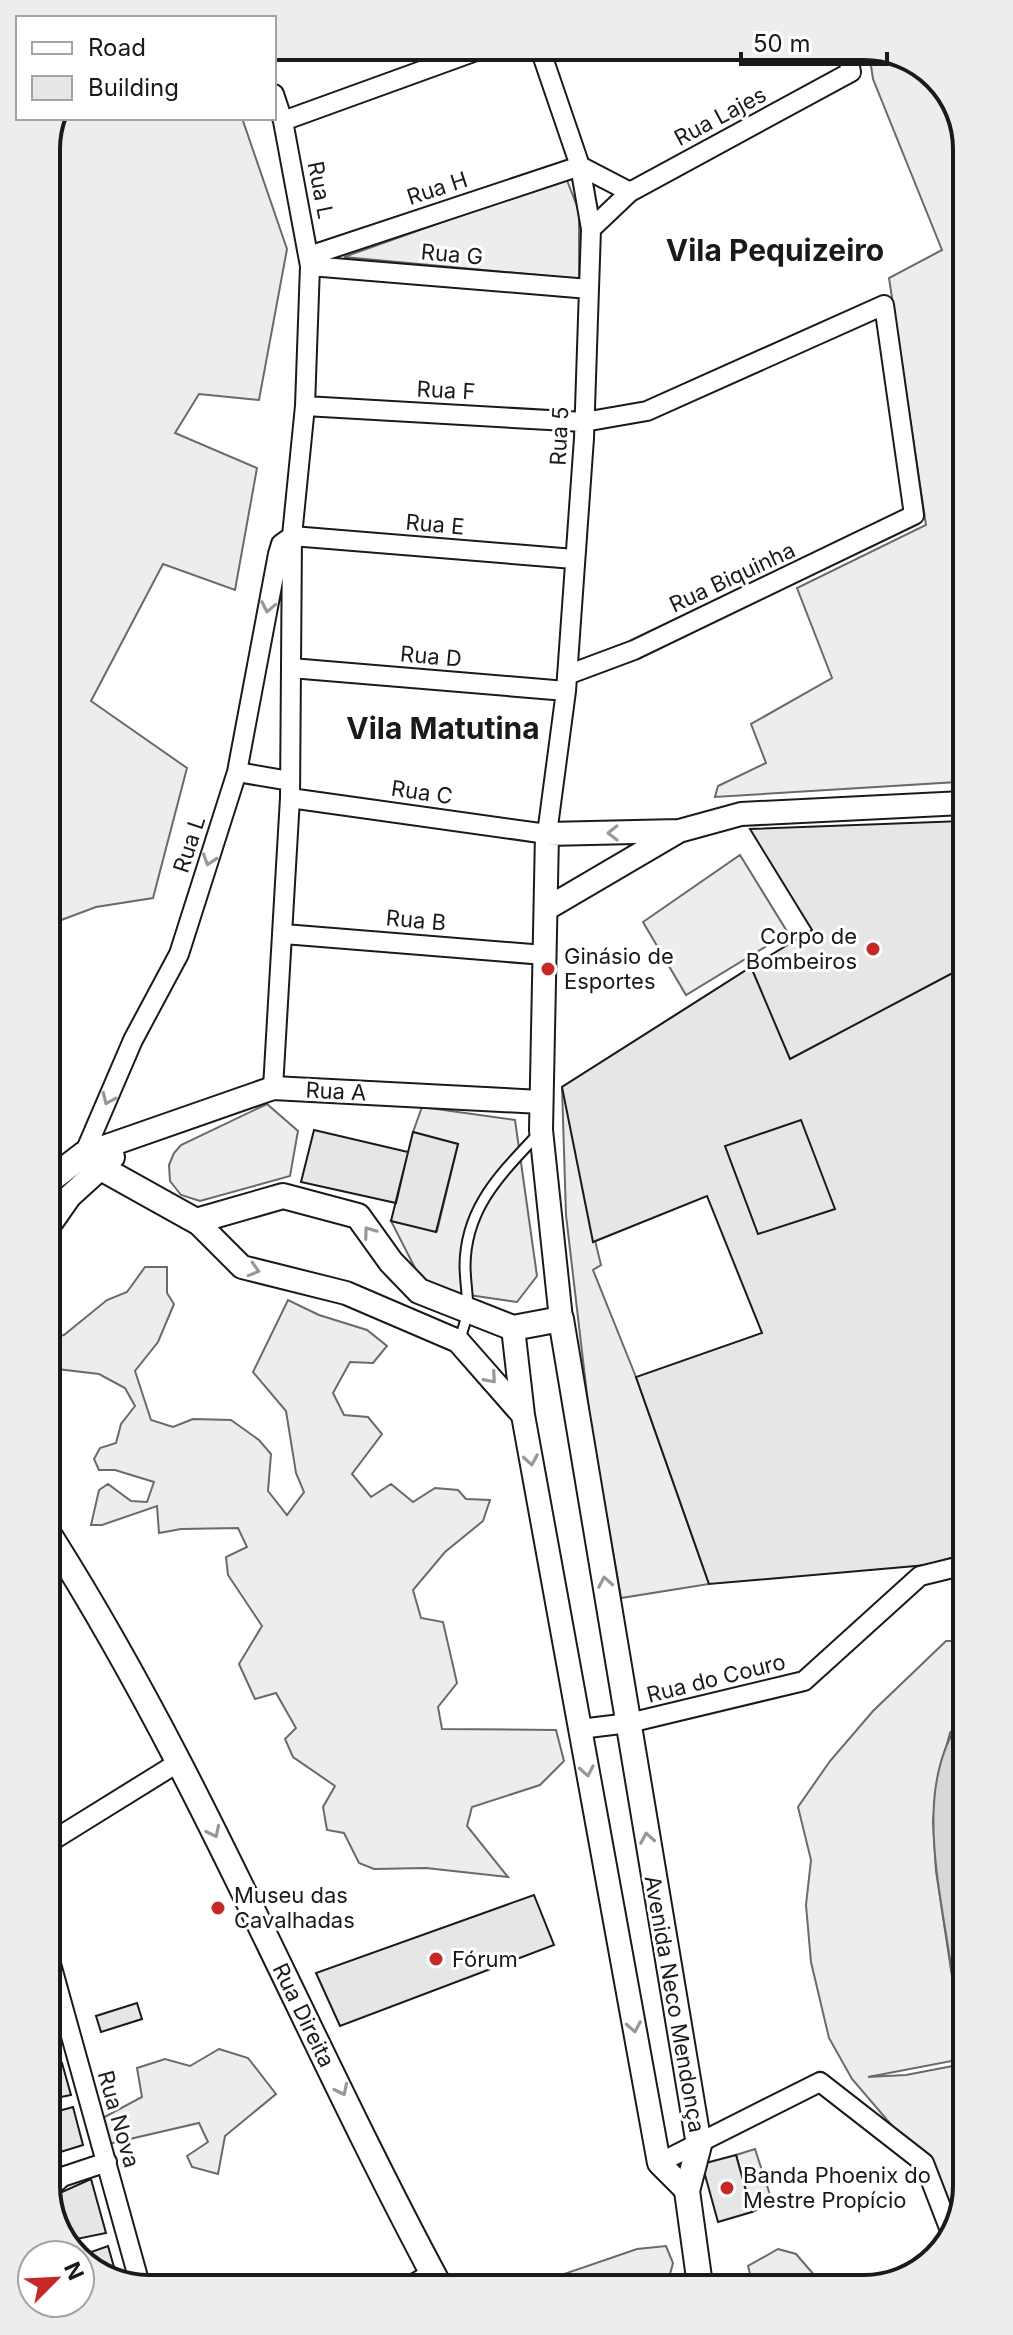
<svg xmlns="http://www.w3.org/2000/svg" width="1013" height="2335" viewBox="0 0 1013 2335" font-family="Inter,sans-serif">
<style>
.built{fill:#ededed;stroke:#6a6a6a;stroke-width:2}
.water{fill:#d7d7d7;stroke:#6a6a6a;stroke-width:2}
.building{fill:#e6e6e6;stroke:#1a1a1a;stroke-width:2}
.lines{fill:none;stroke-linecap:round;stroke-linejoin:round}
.service-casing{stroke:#1a1a1a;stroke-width:13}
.minor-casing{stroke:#1a1a1a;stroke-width:22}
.tertiary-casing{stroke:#1a1a1a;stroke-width:26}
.secondary-casing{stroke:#1a1a1a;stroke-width:28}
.service{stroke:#fff;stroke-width:9}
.minor{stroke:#fff;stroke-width:18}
.tertiary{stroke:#fff;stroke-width:22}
.secondary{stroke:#fff;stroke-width:24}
.oneway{stroke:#989898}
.poi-dot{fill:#c62828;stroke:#fff;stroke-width:3}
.labels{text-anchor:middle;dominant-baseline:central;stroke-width:6;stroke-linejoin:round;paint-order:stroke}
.street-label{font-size:22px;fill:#1a1a1a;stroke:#fff}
.poi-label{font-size:22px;fill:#1a1a1a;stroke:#fff;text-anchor:start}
.district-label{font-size:30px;font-weight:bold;fill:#1a1a1a;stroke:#fff}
.rim{fill:none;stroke:#1a1a1a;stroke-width:4}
</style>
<rect width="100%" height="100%" fill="#fff"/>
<path class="built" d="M868 46 927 68 962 117 963 776 962 721 957 782 715 797 718 786 766 763 751 724 832 678 797 588 926 525 889 278 942 250 873 79Z
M58 118H242L287 249 259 400 199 394 175 433 257 468 235 590 163 564 91 701 187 768 153 898 96 907 48 925 46 143Z
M566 178 579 211V279L344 257Z
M740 855 788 933 686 995 643 922Z
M751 967H964L965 1480 956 1483 801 1120 583 1191 601 1265 593 1270 636 1377 709 1584 621 1598 590 1420 566 1215 562 1087Z
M267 1104 298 1131 290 1176 200 1201 181 1195 170 1181 169 1165 174 1153 181 1145Z
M422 1107 515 1120 537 1276 517 1302 435 1290 415 1268 391 1221 437 1231 458 1144 413 1132Z
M145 1267H167V1293L174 1304 158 1342 135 1371 151 1420 173 1427 193 1419 231 1420 259 1440 271 1454 268 1491 287 1515 304 1492 296 1473 286 1411 253 1372 288 1300 319 1315 367 1330 387 1346 373 1363 350 1362 333 1393 344 1415 368 1417 382 1434 352 1474 371 1497 391 1484 413 1502 435 1488 458 1490 466 1499 490 1500 483 1521 445 1552 413 1590 421 1618 443 1622 457 1683 438 1707 442 1729 556 1730 564 1761 540 1785 472 1807 467 1826 508 1877 426 1868 374 1869 359 1863 344 1833 327 1830 323 1807 335 1786 293 1757 285 1739 296 1728 276 1693 255 1699 239 1664 262 1626 228 1575 226 1557 247 1547 238 1528 181 1529 159 1533 157 1506 102 1525H91L99 1490 108 1484 131 1501 147 1502 154 1482 115 1470H99L94 1459 100 1448 116 1443 121 1424 135 1406 125 1388 99 1374 49 1368V1337L64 1335 107 1300 127 1292Z
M946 1641H966V1713L950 1733 938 1777 933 1821 936 1871 952 1976 957 2060 868 2077 906 2075 958 2065 964 2101 967 2186 951 2233 924 2163 852 2079 829 2038 811 1962 806 1905 811 1860 798 1807 830 1761 873 1711Z
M966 1737V1943L954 1864V1823Z
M219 2049 248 2058 276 2094 225 2136 218 2174 192 2167 187 2156 208 2142 199 2123 108 2144 97 2121 142 2097 137 2068 165 2059 190 2066Z
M755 2149 773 2204 752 2212 736 2155Z
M666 2246 673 2263 667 2285 557 2286 564 2274 637 2249Z
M778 2249 796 2254 822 2284 753 2285 748 2266Z"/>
<path class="water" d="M966 1713 954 1823V1864L966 1943 967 2058 957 2060C954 2032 955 2003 952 1974 942 1894 909 1782 966 1713Z
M967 2063V2158L964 2101 958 2065Z"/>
<path class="building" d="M963 821 964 967 790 1059 751 967 812 930 750 829Z
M751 967 790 1059 964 967 965 1480 956 1483 965 1505V1554L927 1565 709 1584 636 1377 762 1333 707 1196 593 1242 562 1087Z
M801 1120 835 1209 758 1234 725 1146Z
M314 1130 408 1152 396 1203 301 1182Z
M413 1132 458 1144 436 1232 391 1221Z
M534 1895 554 1945 340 2026 316 1973Z
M137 2003 142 2019 101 2032 96 2016Z
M51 2022 58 2051 51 2052Z
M62 2063 71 2095 51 2099V2067Z
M73 2107 83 2145 51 2155V2113Z
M736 2155 752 2212 718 2222 702 2164Z
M91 2179 106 2233 67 2241 60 2230 53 2196Z
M108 2246 116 2274 108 2276 86 2267 80 2259V2256Z"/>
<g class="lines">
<g class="service-casing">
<path id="service" d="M459 1340C473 1305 466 1301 465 1267 465 1207 502 1173 539 1133"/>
</g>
<g class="minor-casing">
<path id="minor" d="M283 121 490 46
M591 229 630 192 851 72 846 46
M309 256 580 166 630 192
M310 266 589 289
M305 406 584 422 647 411 884 305 914 515 634 650 567 675
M292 536 574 559
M291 668 566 691
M237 772 290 781
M290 798 547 834 566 691 584 438 591 229 580 166 539 46
M284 934 544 955
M273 1088 290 798 292 536 305 406 310 266 283 121 274 94
M84 1154 133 1040 179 954 237 772 278 554 281 544 292 536
M580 1729 629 1723 804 1681 920 1576 965 1565
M50 1842 179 1762
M51 1964 141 2288
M659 2163 820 2082 924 2163 951 2233
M51 2187 62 2177 107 2162
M408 2287 432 2273"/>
</g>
<g class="tertiary-casing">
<path id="tertiary" d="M546 909 679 831 741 814 963 803
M84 1154 273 1088 541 1102
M196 1221 242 1267 346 1293 458 1341 523 1415
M49 1226 70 1196 113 1157
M561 1319 541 1130 547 834 679 831
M513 1328 523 1415 659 2163 687 2191"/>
</g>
<g class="secondary-casing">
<path id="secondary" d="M49 1181 84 1154 101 1168 196 1221 283 1196 358 1216 391 1262 419 1291 513 1328 561 1319 699 2145 687 2191 700 2285
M50 1536C201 1774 306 2038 440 2287"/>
</g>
<use href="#service" class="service"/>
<use href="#minor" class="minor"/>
<use href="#tertiary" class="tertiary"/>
<use href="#secondary" class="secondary"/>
</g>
<defs><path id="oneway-chevron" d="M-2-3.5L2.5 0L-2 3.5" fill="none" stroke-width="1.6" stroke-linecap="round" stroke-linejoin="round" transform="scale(2)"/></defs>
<g class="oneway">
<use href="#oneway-chevron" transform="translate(268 607) rotate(101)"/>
<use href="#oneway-chevron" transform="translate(613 833) rotate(179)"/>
<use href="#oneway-chevron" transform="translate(209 860) rotate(108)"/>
<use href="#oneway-chevron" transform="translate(108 1099) rotate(114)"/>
<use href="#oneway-chevron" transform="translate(369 1232) rotate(-126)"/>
<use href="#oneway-chevron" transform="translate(254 1270) rotate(16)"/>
<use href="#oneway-chevron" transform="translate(491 1378) rotate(49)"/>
<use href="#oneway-chevron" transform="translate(531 1460) rotate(80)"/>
<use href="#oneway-chevron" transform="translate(605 1582) rotate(-100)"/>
<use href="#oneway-chevron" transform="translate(587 1771) rotate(80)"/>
<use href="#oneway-chevron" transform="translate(214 1832) rotate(64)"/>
<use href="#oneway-chevron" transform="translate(647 1838) rotate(-100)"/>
<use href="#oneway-chevron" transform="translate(634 2027) rotate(80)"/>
<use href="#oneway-chevron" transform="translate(342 2090) rotate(64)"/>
</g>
<g class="poi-dot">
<circle cx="873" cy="949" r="8"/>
<circle cx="548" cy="969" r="8"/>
<circle cx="218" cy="1908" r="8"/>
<circle cx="436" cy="1959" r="8"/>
<circle cx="727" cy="2188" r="8"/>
</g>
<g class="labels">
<g class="street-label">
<text transform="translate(720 116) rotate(-28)">Rua Lajes</text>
<text transform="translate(437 188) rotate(-18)">Rua H</text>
<text transform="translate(321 190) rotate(79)">Rua L</text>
<text transform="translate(452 254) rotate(5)">Rua G</text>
<text transform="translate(446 390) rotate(3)">Rua F</text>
<text transform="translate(559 436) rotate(-87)">Rua 5</text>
<text transform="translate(435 524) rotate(5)">Rua E</text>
<text transform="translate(732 577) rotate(-25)">Rua Biquinha</text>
<text transform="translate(431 656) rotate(5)">Rua D</text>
<text transform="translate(422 792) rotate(8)">Rua C</text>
<text transform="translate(189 844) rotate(-72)">Rua L</text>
<text transform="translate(416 920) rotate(5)">Rua B</text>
<text transform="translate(336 1091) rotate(3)">Rua A</text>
<text transform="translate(716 1678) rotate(-14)">Rua do Couro</text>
<text transform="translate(675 2004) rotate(80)">Avenida Neco Mendonça</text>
<text transform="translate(304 2015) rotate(64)">Rua Direita</text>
<text transform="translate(119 2119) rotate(74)">Rua Nova</text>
</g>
<g class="poi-label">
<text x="857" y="936" text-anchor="end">Corpo de<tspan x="857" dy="25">Bombeiros</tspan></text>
<text x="564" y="956">Ginásio de<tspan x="564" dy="25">Esportes</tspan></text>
<text x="234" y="1895">Museu das<tspan x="234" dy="25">Cavalhadas</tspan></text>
<text x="452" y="1959">Fórum</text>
<text x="743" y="2175">Banda Phoenix do<tspan x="743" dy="25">Mestre Propício</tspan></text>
</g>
<g class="district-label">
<text x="775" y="250">Vila Pequizeiro</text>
<text x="443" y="728">Vila Matutina</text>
</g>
</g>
<path d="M0 0H1013V2335H0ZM149 60H864A89 89 0 0 1 953 149V2186A89 89 0 0 1 864 2275H149A89 89 0 0 1 60 2186V149A89 89 0 0 1 149 60Z" fill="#ededed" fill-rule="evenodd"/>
<path class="rim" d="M149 60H864A89 89 0 0 1 953 149V2186A89 89 0 0 1 864 2275H149A89 89 0 0 1 60 2186V149A89 89 0 0 1 149 60Z"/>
<rect x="16" y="16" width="260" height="104" fill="#ffffff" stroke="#a3a3a3" stroke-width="2"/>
<rect x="32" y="42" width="40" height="12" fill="#ffffff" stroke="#a3a3a3" stroke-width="2"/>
<text x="88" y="56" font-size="24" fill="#1a1a1a">Road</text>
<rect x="32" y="76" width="40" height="24" fill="#e6e6e6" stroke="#a3a3a3" stroke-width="2"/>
<text x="88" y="96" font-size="24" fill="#1a1a1a">Building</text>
<g transform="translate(56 2279) rotate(66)"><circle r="38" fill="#ffffff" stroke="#a3a3a3" stroke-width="2"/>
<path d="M0-6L14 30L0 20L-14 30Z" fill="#c62828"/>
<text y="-12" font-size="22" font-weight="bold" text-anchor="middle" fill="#1a1a1a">N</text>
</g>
<path d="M741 52v12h146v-12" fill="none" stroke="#1a1a1a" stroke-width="4"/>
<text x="753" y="52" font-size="24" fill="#1a1a1a" stroke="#ffffff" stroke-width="6" paint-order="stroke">50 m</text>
</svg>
